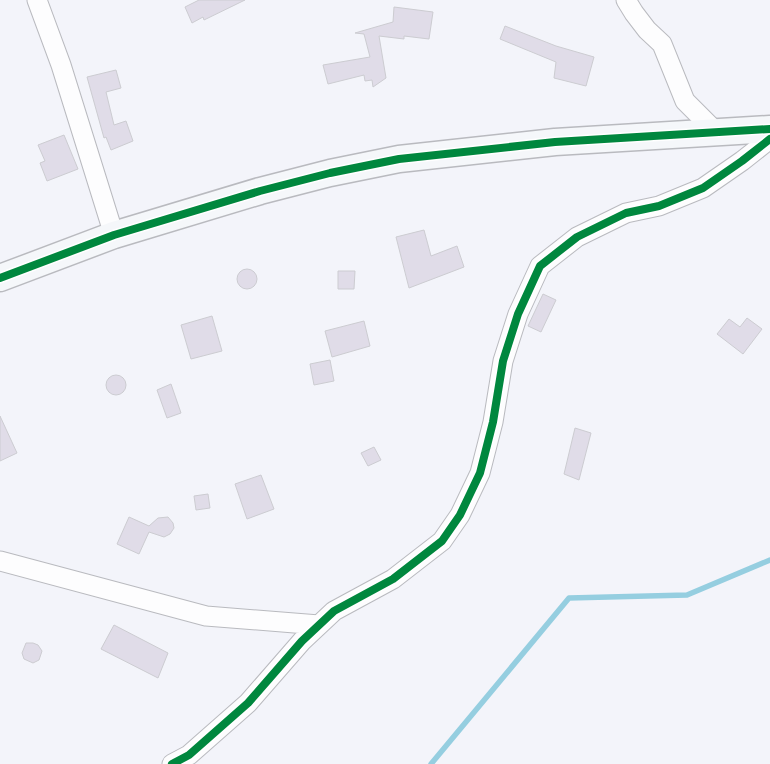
<svg xmlns="http://www.w3.org/2000/svg" width="770" height="764" viewBox="0 0 770 764" font-family="'Times New Roman',serif">
<style>
.lines{fill:none;stroke-linecap:round;stroke-linejoin:round}
.stream{stroke:#95cee0;stroke-width:5.5}
.building{fill:#e0dce8;stroke:#ccccd1}
.street-casing{stroke:#b9babf;stroke-width:21}
.secondary-casing{stroke:#b9babf;stroke-width:29}
.street{stroke:#fdfdfe;stroke-width:19}
.secondary{stroke:#f5f7fa;stroke-width:26}
.cycleway-casing{stroke:#fff;stroke-width:11}
.cycleway{stroke:#00873e;stroke-width:8}
</style>
<rect width="100%" height="100%" fill="#f3f4fa"/>
<g class="lines">
<path class="stream" d="M431 764 569 598 687 595 770 560"/>
</g>
<path class="building" d="M199 0H245L204 20 203 17 192 23 185 7Z
M394 7 433 12 429 39 404 36V39L379 36 386 78 373 87 372 80 365 81 364 75 328 84 323 65 370 57 364 34 355 33 393 22Z
M505 26 556 46 594 57 586 86 554 78 556 62 500 39Z
M116 70 121 88 106 92 114 125 126 121 133 141 111 150 106 137 104 138 87 77Z
M64 135 78 169 47 181 40 163 45 161 38 145Z
M424 230 431 256 457 246 464 267 409 288 396 237Z
M237 279a10 10 0 1 1 20 0a10 10 0 1 1-20 0Z
M338 271H355L354 289H338Z
M543 294 556 300 541 332 528 326Z
M212 316 222 351 191 359 181 325Z
M747 318 762 329 743 354 717 334 729 319 740 327Z
M364 321 370 346 332 357 325 331Z
M330 360 334 381 314 385 310 364Z
M106 385a10 10 0 1 1 20 0a10 10 0 1 1-20 0Z
M171 384 181 413 167 418 157 390Z
M0 416 17 453 0 461Z
M575 428 591 433 579 480 564 474Z
M374 447 381 460 368 466 361 453Z
M261 475 274 509 247 519 235 484Z
M208 494 210 508 196 510 194 496Z
M129 517 149 526 158 518 168 517 173 523 174 528 170 534 164 537 149 532 139 554 117 544Z
M114 625 168 653 158 678 101 649Z
M26 643H33L38 645 42 651 39 660 33 663 24 659 22 653Z"/>
<g class="lines">
<g class="street-casing">
<path id="street" d="M37 0 61 65 114 235
M626 0 634 13 647 30 662 44 685 101 716 132
M0 561 206 616 319 625
M172 764 189 755 248 703 302 641 334 611 393 579 442 541 460 515 480 473 493 422 503 361 518 314 540 266 577 237 626 213 659 206 703 188 742 161 770 139"/>
</g>
<g class="secondary-casing">
<path id="secondary" d="M0 278 114 235 260 191 330 173 399 159 555 142 770 129"/>
</g>
<use href="#street" class="street"/>
<use href="#secondary" class="secondary"/>
<g class="cycleway-casing">
<path id="cycleway" d="M0 278 114 235 260 191 330 173 399 159 555 142 770 129
M172 764 189 755 248 703 302 641 334 611 393 579 442 541 460 515 480 473 493 422 503 361 518 314 540 266 577 237 626 213 659 206 703 188 742 161 770 139"/>
</g>
<use href="#cycleway" class="cycleway"/>
</g>
</svg>
